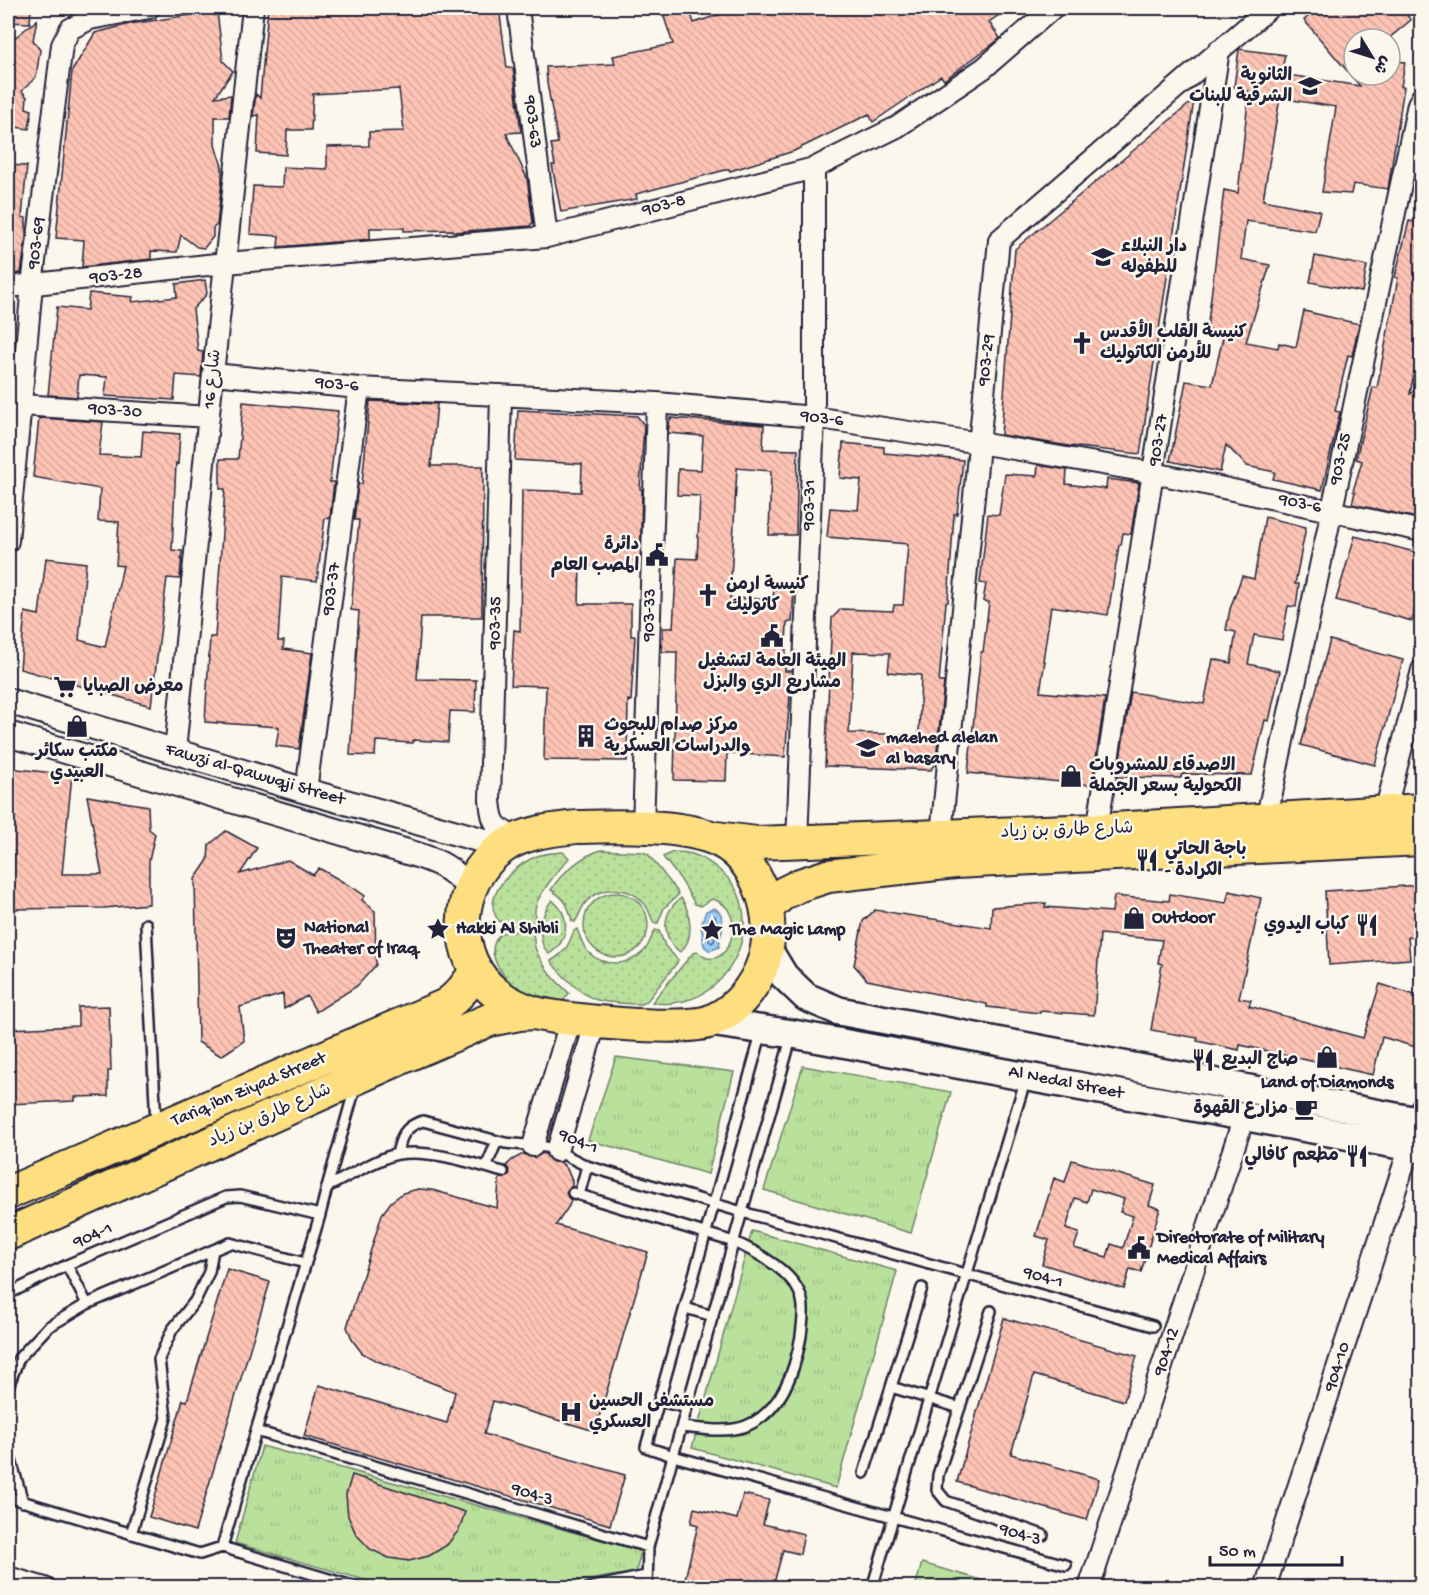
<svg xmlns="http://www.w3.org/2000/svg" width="1429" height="1595" viewBox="0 0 1429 1595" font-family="'Gochi Hand','Playpen Sans Arabic',sans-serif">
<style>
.grass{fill:url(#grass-dots);stroke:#6e826c;stroke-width:1.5}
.park{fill:url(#park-tufts);stroke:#6e826c;stroke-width:1.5}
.garden{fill:#bae19c;stroke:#6e826c;stroke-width:1.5}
.water{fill:url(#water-ripples);stroke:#6989ac;stroke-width:1.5}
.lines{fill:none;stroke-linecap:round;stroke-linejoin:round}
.shore{stroke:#526686;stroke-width:1.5}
.building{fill:url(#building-back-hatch);stroke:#22223b;stroke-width:1.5;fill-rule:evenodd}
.service-casing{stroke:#22223b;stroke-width:14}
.minor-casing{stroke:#22223b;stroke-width:24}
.tertiary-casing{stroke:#22223b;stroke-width:28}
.secondary-casing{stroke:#22223b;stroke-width:32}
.primary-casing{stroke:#22223b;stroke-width:36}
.service{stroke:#fbf7ec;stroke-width:9}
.minor{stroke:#fbf7ec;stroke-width:20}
.tertiary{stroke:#fbf7ec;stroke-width:24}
.secondary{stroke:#fbf7ec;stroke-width:27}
.primary{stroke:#fedf80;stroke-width:32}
.labels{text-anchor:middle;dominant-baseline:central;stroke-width:5;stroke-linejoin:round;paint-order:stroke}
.poi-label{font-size:18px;font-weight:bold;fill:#22223b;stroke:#fbf7ec;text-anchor:start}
.street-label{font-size:18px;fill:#22223b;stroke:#fbf7ec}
</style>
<defs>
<pattern id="grass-dots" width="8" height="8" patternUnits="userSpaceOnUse" patternTransform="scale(1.5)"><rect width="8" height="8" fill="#bae19c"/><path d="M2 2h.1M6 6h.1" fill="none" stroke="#a0c187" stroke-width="1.8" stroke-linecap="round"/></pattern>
<pattern id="park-tufts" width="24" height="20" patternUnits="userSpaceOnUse" patternTransform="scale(1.5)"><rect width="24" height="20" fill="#bae19c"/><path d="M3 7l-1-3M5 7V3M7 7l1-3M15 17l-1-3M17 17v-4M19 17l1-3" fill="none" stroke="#a0c187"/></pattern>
<pattern id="water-ripples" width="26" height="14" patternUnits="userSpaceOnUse" patternTransform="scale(1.5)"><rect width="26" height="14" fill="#99cdf7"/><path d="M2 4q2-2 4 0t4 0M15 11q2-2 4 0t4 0" fill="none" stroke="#84b0d5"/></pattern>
<pattern id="building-back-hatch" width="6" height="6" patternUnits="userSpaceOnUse" patternTransform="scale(1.5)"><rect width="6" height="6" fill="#fdc3b4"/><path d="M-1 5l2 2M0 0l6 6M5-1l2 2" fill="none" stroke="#d9a79c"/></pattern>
</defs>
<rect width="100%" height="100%" fill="#fbf7ec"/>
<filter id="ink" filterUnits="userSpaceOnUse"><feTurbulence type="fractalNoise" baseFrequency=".0167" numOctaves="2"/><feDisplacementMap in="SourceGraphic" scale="12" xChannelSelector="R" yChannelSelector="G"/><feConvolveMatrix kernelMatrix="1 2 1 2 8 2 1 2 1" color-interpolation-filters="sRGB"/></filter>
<g filter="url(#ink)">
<path class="grass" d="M601 850 642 852 648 854 677 891 678 895 664 908 658 923H654C650 916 649 908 643 902 628 886 603 885 587 901 581 907 580 915 575 922L572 921C568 905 566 899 551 890 561 873 582 856 601 850Z
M563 852 569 858C557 872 545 886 537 902 533 910 537 919 532 926L526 927 501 923C477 900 513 866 535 857 543 853 554 853 563 852Z
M673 852C679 852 686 852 692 854 708 859 730 876 737 891 758 933 729 991 684 1001 673 1003 663 1005 652 1002L693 953 698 952C726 980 753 909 712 899L701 906 695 904 681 880 663 857Z
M584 925a32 32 0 1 1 64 0a32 32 0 1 1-64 0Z
M681 898C691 912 695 940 680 952 661 937 661 913 681 898Z
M552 900C571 915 570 940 549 954 535 941 541 913 552 900Z
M577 929C580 936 582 944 587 951 602 967 628 967 644 951 649 946 651 937 655 930L659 931 665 946 678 960 677 963 647 1001 641 1004C604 1002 594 1006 567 979 561 973 555 968 551 961 566 952 568 946 574 931Z
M525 930 532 931C535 937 533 944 536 950 543 968 556 981 569 993L563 1001C554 1002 543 1001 534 998 512 989 478 956 501 933Z"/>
<path class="park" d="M616 1057 734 1072 708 1174 588 1140Z
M803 1066 951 1092 911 1233 764 1190Z
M752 1231 897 1271 836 1488 692 1448Z
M262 1446 641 1551 636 1572 546 1587 393 1588 235 1543Z"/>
<path class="garden" d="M922 1563 988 1582 987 1587H915Z"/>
<path class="water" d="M715 908 721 914 723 925 719 947 710 951 704 946 701 925 706 911Z"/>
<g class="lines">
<path class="shore" d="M710 915 715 916 717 926 714 941 712 943 709 941 707 926Z"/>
</g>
<path class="building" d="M8 8H31L30 23 8 22Z
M268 8H499L507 68H513L521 132 506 133 527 178 533 222 530 226 454 232 453 230 404 231V228H370V239L278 247 279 236 250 234 253 186 282 187 283 167 327 169V147L369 146V132L404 131 399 89 313 94 311 130H287L286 155 257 153 259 115 253 116 256 94 260 98Z
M661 8H689L694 23 738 8H1009L989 22 1000 38 997 41 944 80 941 76 873 122 869 114 794 151 730 171 729 169 636 194 637 199 561 212 552 165H555L551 144 558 143 547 83 546 67 615 64 613 56 673 44Z
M1319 8H1400L1411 20 1388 39H1354V75H1390V60L1405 62 1401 87H1404L1388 189 1353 184 1351 194 1322 192 1336 107 1280 98 1263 200 1320 211 1315 231 1246 221 1241 259 1270 265 1246 342 1278 348 1279 343 1296 347 1304 311 1359 324 1352 356 1348 355 1335 411 1340 412 1322 490 1273 479 1275 472 1247 466 1226 445 1220 472 1170 461 1186 381 1212 385 1224 333 1207 330 1224 190 1238 193 1249 91 1234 87 1239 49 1285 55 1281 74 1360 86 1304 20Z
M217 11 223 61 233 71 215 97 231 95 229 117H215V145L222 166V180L217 225 213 228V237L204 248 197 247 181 235 177 252 151 251V259L82 267 84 240 56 238 72 71 95 33 130 24Z
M37 20 33 40 40 50 36 77 22 91 27 97 26 108 32 110 29 129 8 126V43Z
M1194 100 1140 454 1069 446 1001 435 1015 249Z
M8 165 27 166 22 217 26 218V239L21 273 8 275Z
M1409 221 1422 223V317L1418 339 1420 340 1410 394 1422 385V519L1352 504 1355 492 1353 491 1362 461 1356 459 1373 387 1377 388 1398 278 1395 277Z
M1315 256 1367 266 1362 292 1310 282Z
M205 280 207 294 193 309 198 351 203 352 201 377 176 375 174 400 105 396 107 377 79 375 77 397 48 395 57 307 87 310 89 293 133 297 132 302 177 297 176 284Z
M370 401 437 404 431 466H483L482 617H421L417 679 476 680 475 712 450 711 448 742 413 740V743L376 741 375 756 350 755 359 611 351 610 359 520H354L358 484H362Z
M243 402 338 411 330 482H334L330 518H325L317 581 282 577 278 641H284L283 649 312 653 299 749 276 746 279 727 205 722 210 637H215L222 533 225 489H220V459H238Z
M518 410 637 416 644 425 640 489H642L640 567 580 566 579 604H631V636H635L631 701 628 700 627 761 544 760 546 686 511 685 514 630 520 631 522 490 581 492 582 464 515 460Z
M39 418 103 422 99 455 141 457 143 431 180 434 178 464 176 463 172 550 182 551 180 579 167 578 151 706 20 669 25 612 39 615 46 558 86 563 79 640 105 647 123 566 116 565 119 522 98 521 100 489 33 477Z
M670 418 764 425 763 449 798 450 796 535H769L771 471 737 468 730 598 773 599 774 589 794 590 792 622H787L785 671H792L785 757 727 753 726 781 674 780 677 652H662L663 628H673L677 558 697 559 700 496 677 495 678 469 701 470 703 436 668 433Z
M843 443 884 447V453L963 460 957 514H954L948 602H946L939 682H944L936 760 931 770 825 766 832 618 841 609 893 611 894 605H903L908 544 827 537 830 508 858 510 861 480 840 478ZM853 652 890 653 888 672 921 675 919 735 849 733Z
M1038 465 1067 470 1066 484 1106 489 1107 479 1139 483 1131 534 1123 533 1121 545H1119L1108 615 1051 606 1043 661H1045L1040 692 1105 698 1092 785 968 773 981 652H983L989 602 983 601 986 584 980 583 988 514 999 515 1005 474 1037 476Z
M1265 517 1306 527 1295 584H1299L1296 607 1288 606 1282 640 1254 635 1248 664 1280 671 1269 721 1265 720 1252 775 1182 774 1181 778 1117 777 1131 692 1204 704 1213 659 1231 663 1236 632 1226 630 1230 609 1242 576 1254 579Z
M1355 536 1422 554V587L1412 621 1336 600Z
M1330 640 1403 660 1375 765 1301 745Z
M8 768 72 775 62 874H102L87 796 148 806 149 829 155 834 149 861V904L104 908 8 909Z
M226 831 257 848 240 874 288 860 313 875 319 868 355 889 365 896 362 900 375 911 376 965 357 986 316 1012 307 996 284 1009 283 994 240 1007 244 1041 221 1056 198 1042 195 879 208 860 209 845Z
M1422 885V939L1408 937 1410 959 1329 965 1325 891Z
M1229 891 1261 898 1239 998 1251 1000 1249 1006 1363 1038 1380 984 1421 997 1417 1010 1422 1011V1049L1382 1037 1373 1075 1240 1045 1239 1050 1197 1041 1198 1038 1151 1030 1162 964 1158 963 1162 940 1100 934 1094 1015 1040 1011V1013L987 1007V1004L867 980 854 965 863 921 875 910 991 928 992 907 1046 903 1045 907 1112 912 1114 896 1169 901 1170 894 1226 903Z
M109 1006 111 1071H108V1096L75 1097V1101L8 1104V1029L78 1026V1007Z
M542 1153 545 1154 553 1162H561L567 1169 572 1181V1186L566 1192 568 1197 571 1200 569 1206 556 1225 648 1252 595 1431 493 1401 484 1434 625 1475 610 1525 304 1436 319 1385 447 1423 455 1392 375 1360 362 1353 353 1341 347 1327 382 1214 391 1202 403 1193 418 1189 432 1190 497 1208 499 1181 500 1178 507 1177 510 1173 506 1166 512 1160 523 1154 535 1158Z
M1072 1160 1155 1185 1149 1205 1160 1209 1141 1272 1130 1269 1124 1289 1042 1264 1049 1240 1036 1236 1054 1178 1065 1182ZM1091 1189 1124 1199 1120 1212 1133 1216 1123 1248 1111 1244 1107 1257 1074 1248 1079 1233 1066 1229 1075 1198 1087 1202Z
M227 1269 270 1282 195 1531 149 1517 183 1400 187 1401Z
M1004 1318 1137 1356 1124 1401 1034 1375 1011 1454 1099 1479 1087 1520 957 1482Z
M352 1475 465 1512 459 1530 447 1545 429 1556 409 1561 389 1558 370 1549 356 1534 348 1516 346 1495Z
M743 1494 769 1500 763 1524 804 1534 800 1554 783 1550 773 1587H683L698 1525 691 1523 694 1508 737 1519Z"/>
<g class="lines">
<g class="service-casing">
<path id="service" d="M146 924 156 1123
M762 1031 646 1447 673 1456 792 1035
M397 1154C401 1136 405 1126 423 1121L505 1143 546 1147 557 1151 587 1166 742 1212 1153 1326
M486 1167 497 1141
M327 1187 355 1088
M573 1193 734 1242C757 1252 796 1273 802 1300 805 1311 802 1325 801 1336 795 1371 781 1412 746 1426 729 1433 699 1429 682 1427
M579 1195 587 1166
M67 1265 87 1304
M8 1294 67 1265 226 1197 240 1196 320 1215 327 1187C346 1178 379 1157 398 1154 430 1149 472 1163 503 1172
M685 1308 713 1316
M991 1311 938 1475 937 1490 946 1501 1043 1535
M8 1387 19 1358 48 1327 87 1304 230 1243 305 1263
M891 1387 922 1288
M659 1401 687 1408
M256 1431 320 1215
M8 1450 23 1502
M864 1473 891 1387 960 1408
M8 1497 200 1554 222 1547 256 1431 648 1547 673 1456 1066 1565
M131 1534 166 1418 159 1359 172 1330 195 1301 209 1272 213 1250
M222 1547 359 1588
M589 1588 646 1576
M647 1588 648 1547
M872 1588 1026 1078"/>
</g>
<g class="minor-casing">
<path id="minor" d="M518 8 547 237
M8 287 225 263 547 237 814 168 897 127 984 68 1053 8
M213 374 359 388 657 403 814 417 979 443 1154 473 1422 531
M501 395 490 800C492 825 495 826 516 839
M21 405 209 417
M8 541 32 285 62 45 70 29 90 19 149 8
M175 751 213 374 253 8
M306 791 359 388
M1385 812 1422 670
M1266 821 1418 104 1422 97
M643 827 657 403
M1097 830 1219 50
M941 835 999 240 1269 8
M797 842 814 417V168
M533 1146 571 1019
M557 1151 596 1021
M8 1577 45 1588
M1089 1588 1244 1117
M1265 1588 1410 1146 1422 1107"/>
</g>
<g class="tertiary-casing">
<path id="tertiary" d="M8 701 306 791 503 846
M8 734 414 854C440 862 451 868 470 888"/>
</g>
<g class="secondary-casing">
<path id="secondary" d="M767 948 784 976 806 997 839 1011 1422 1122
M710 1022 793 1034 1422 1149"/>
</g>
<g class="primary-casing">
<path id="primary" d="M577 827C617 826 675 824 713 838 755 854 774 907 767 948 762 978 740 1009 711 1021 685 1032 565 1021 535 1013 522 1009 509 1003 498 995 449 958 454 881 503 847 525 832 552 830 577 827Z
M716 838 757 843 1097 830 1422 810
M767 908 782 894 800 885 828 876 955 862 1422 839
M8 1193 446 1005C460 995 468 985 476 970
M8 1234 412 1053 489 1020 519 1014 535 1013"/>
</g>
<use href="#service" class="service"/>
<use href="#minor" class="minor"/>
<use href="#tertiary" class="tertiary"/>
<use href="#secondary" class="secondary"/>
<use href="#primary" class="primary"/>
</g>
</g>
<defs>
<g id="school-bare" transform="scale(1.8)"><path d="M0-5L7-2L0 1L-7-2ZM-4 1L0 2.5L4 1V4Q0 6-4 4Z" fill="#22223b" stroke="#fbf7ec" stroke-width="2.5" paint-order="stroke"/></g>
<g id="church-bare" transform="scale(1.8)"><path d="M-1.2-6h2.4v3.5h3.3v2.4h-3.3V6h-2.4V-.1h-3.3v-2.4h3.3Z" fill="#22223b" stroke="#fbf7ec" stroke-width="2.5" paint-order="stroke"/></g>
<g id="civic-bare" transform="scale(1.8)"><path d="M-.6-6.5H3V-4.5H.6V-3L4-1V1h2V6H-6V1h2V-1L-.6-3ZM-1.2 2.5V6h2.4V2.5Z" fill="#22223b" stroke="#fbf7ec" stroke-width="2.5" paint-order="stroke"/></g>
<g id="supermarket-bare" transform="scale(1.8)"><path d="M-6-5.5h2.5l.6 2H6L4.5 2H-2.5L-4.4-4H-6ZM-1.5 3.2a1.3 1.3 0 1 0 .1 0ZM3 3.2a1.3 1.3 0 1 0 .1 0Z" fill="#22223b" stroke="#fbf7ec" stroke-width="2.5" paint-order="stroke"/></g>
<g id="shop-bare" transform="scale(1.8)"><path d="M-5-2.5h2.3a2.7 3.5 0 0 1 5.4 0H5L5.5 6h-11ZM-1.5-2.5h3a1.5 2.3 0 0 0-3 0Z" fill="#22223b" stroke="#fbf7ec" stroke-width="2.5" paint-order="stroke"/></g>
<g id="building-bare" transform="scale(1.8)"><path d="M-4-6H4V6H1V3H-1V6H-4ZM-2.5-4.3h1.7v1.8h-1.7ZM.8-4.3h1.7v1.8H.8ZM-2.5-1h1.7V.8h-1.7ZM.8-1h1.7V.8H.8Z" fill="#22223b" stroke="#fbf7ec" stroke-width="2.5" paint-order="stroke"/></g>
<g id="restaurant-bare" transform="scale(1.8)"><path d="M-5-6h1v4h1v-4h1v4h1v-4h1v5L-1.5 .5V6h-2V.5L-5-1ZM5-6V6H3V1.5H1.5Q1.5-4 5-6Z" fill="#22223b" stroke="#fbf7ec" stroke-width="2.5" paint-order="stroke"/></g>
<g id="sight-bare" transform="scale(1.8)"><path d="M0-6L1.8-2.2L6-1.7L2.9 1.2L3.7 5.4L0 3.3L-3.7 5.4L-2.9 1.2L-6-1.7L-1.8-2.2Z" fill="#22223b" stroke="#fbf7ec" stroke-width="2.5" paint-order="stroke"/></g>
<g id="theatre-bare" transform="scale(1.8)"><path d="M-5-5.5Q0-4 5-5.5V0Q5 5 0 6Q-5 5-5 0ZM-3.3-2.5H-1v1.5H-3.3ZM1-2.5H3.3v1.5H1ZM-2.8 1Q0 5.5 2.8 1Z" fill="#22223b" stroke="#fbf7ec" stroke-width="2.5" paint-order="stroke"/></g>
<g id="cafe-bare" transform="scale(1.8)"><path d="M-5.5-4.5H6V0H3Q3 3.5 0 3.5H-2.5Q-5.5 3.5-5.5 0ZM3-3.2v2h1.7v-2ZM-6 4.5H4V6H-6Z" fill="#22223b" stroke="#fbf7ec" stroke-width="2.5" paint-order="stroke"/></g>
<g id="hospital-bare" transform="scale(1.8)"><path d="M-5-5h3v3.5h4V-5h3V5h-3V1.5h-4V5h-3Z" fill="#22223b" stroke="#fbf7ec" stroke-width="2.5" paint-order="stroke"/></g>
</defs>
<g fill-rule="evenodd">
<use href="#school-bare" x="1310" y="86"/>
<use href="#school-bare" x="1103" y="257"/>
<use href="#church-bare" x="1082" y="343"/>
<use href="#civic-bare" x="657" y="555"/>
<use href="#church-bare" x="708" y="595"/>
<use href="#civic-bare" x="772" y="636"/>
<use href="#supermarket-bare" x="65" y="687"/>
<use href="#shop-bare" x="77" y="726"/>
<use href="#building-bare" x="586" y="736"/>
<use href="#school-bare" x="868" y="748"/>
<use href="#shop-bare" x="1071" y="776"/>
<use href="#restaurant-bare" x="1147" y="860"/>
<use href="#shop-bare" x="1134" y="918"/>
<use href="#restaurant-bare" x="1367" y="925"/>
<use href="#sight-bare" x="438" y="929"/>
<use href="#sight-bare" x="712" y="930"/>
<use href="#theatre-bare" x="286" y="938"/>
<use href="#shop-bare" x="1327" y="1057"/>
<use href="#restaurant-bare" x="1203" y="1060"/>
<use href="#cafe-bare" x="1306" y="1109"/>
<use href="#restaurant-bare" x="1357" y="1156"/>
<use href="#civic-bare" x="1139" y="1248"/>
<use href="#hospital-bare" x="571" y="1412"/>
</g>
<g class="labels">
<g class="poi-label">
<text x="1292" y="76" text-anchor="end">الثانوية<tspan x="1292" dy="21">الشرقية للبنات</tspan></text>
<text x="1121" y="247">دار النبلاء<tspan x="1121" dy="21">للطفوله</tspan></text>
<text x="1100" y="333">كنيسة القلب الأقدس<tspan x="1100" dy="21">للأرمن الكاثوليك</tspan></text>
<text x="639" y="545" text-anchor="end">دائرة<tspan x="639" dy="21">المصب العام</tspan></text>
<text x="726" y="585">كنيسة ارمن<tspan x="726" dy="21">كاثوليك</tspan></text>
<text x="772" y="662" text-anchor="middle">الهيئة العامة لتشغيل<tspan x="772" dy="21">مشاريع الري والبزل</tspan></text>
<text x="83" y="687">معرض الصبايا</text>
<text x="604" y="726">مركز صدام للبحوث<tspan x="604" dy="21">والدراسات العسكرية</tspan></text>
<text x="886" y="738">maehed alelan<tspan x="886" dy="21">al basary</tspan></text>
<text x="77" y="752" text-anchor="middle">مكتب سكائر<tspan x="77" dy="21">العبيدي</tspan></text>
<text x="1089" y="766">الاصدقاء للمشروبات<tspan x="1089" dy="21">الكحولية بسعر الجملة</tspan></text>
<text x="1165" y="850">باجة الحاتي<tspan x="1165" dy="21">- الكرادة</tspan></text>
<text x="1152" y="918">Outdoor</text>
<text x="1349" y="925" text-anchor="end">كباب اليدوي</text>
<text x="304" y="928">National<tspan x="304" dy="21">Theater of Iraq</tspan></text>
<text x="456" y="929">Hakki Al Shibli</text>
<text x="730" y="930">The Magic Lamp</text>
<text x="1221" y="1060">صاج البديع</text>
<text x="1327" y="1083" text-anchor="middle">Land of Diamonds</text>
<text x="1288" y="1109" text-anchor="end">مزارع القهوة</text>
<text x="1339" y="1156" text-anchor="end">مطعم كافالي</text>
<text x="1157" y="1238">Directorate of Military<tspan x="1157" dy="21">Medical Affairs</tspan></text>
<text x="589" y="1402">مستشفى الحسين<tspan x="589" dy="21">العسكري</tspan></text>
</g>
<g class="street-label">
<text transform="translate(532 122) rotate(83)">903-63</text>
<text transform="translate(664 206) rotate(-15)">903-8</text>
<text transform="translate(37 243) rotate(-83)">903-69</text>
<text transform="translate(116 276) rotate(-6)">903-28</text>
<text transform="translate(987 360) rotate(-84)">903-29</text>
<text transform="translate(213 379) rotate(-84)">شارع 16</text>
<text transform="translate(337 385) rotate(5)">903-6</text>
<text transform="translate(115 411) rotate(4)">903-30</text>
<text transform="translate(822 419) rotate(7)">903-6</text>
<text transform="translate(1159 440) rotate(-81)">903-27</text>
<text transform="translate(1341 459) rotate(-78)">903-25</text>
<text transform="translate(1300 504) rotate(12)">903-6</text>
<text transform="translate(810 505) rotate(-88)">903-31</text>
<text transform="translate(332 589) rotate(-82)">903-37</text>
<text transform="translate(650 615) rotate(-88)">903-33</text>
<text transform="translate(496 623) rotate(-89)">903-35</text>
<text transform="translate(255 775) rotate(16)">Fawzi al-Qawuqji Street</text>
<text transform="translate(1067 831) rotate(-2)">شارع طارق بن زياد</text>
<text transform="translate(1066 1083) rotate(11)">Al Nedal Street</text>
<text transform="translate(249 1090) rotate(-23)">Tariq ibn Ziyad Street</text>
<text transform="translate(270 1116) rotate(-24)">شارع طارق بن زياد</text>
<text transform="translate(578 1142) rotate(22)">904-1</text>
<text transform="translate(93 1236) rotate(-23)">904-1</text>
<text transform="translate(1043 1278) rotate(16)">904-1</text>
<text transform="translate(1167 1352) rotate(-72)">904-12</text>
<text transform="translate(1338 1367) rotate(-72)">904-10</text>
<text transform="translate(532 1495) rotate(17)">904-3</text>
<text transform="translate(1020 1535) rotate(16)">904-3</text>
</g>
</g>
<rect width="1429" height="1595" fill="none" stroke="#fbf7ec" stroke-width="30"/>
<rect x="15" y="15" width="1399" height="1565" fill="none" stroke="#22223b" stroke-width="2" filter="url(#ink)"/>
<g transform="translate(1372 57) rotate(128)"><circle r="28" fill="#fbf7ec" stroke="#a4a2a5" stroke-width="1.5"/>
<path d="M0-4.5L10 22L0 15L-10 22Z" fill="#22223b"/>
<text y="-9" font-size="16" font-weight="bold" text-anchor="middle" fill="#22223b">ش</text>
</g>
<path d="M1210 1556v9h132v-9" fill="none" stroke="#22223b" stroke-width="3"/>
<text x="1219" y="1556" font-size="18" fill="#22223b" stroke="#fbf7ec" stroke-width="4.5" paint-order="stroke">50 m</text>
</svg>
